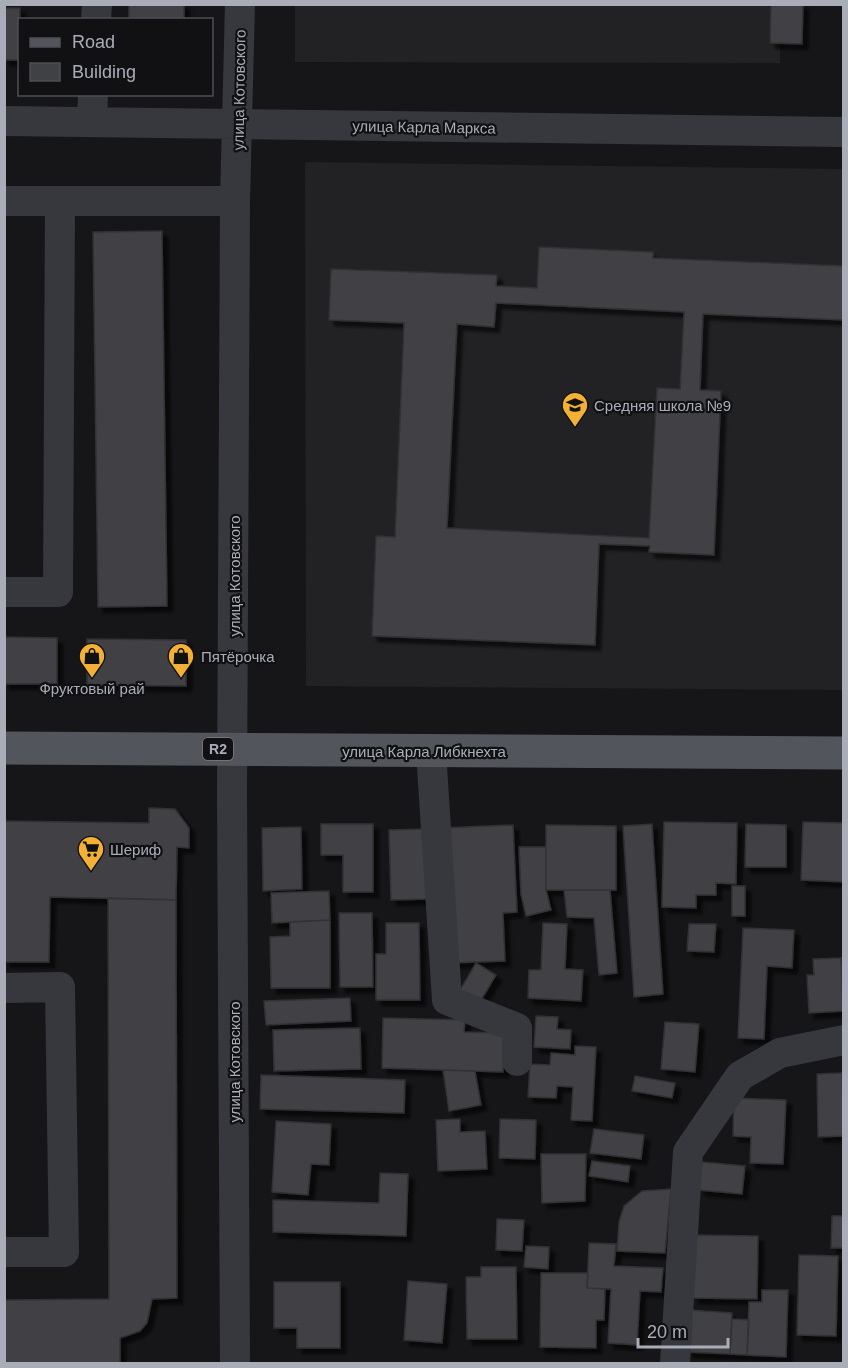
<svg xmlns="http://www.w3.org/2000/svg" width="848" height="1368" viewBox="0 0 848 1368" font-family="Helvetica,sans-serif">
<style>
.built{fill:#222225}
.building{fill:#404145;stroke:#303034;stroke-width:1.5;fill-rule:evenodd;filter:url(#shadow)}
.lines{fill:none;stroke-linecap:round;stroke-linejoin:round}
.minor{stroke:#37383d;stroke-width:30}
.major{stroke:#53555c;stroke-width:33}
.labels{text-anchor:middle;dominant-baseline:central;stroke-width:4.5;stroke-linejoin:round;paint-order:stroke}
.shield{fill:#111113;stroke:#7b7e86;stroke-width:1.5}
.shield-label{font-size:14px;font-weight:bold;fill:#a8adb8}
.street-label{font-size:15px;fill:#a8adb8;stroke:#111113}
.poi-label{font-size:15px;fill:#a8adb8;stroke:#111113;text-anchor:start}
</style>
<defs>
<filter id="shadow"><feDropShadow dx="5.5" dy="5.5" stdDeviation="1.5" flood-color="#0009"/></filter>
</defs>
<rect width="100%" height="100%" fill="#161618"/>
<path class="built" d="M295 5H780V63L295 62Z
M305 162 843 169V690L306 686Z"/>
<path class="building" d="M129 4H184V20H129Z
M771 4H803L802 44 770 43Z
M4 8H20L19 60H4Z
M162 231 167 606 98 607 93 232Z
M539 247 653 252V258L844 266V320L703 314 700 390 721 391 714 555 649 552 650 546 599 544 595 645 372 636 376 536 395 537 404 323 329 320 331 269 497 275 496 286 537 288ZM496 303 684 312 680 389 657 388 649 538 447 528 457 324 494 327Z
M4 637 57 638V684H4Z
M87 639 186 640V686L87 685Z
M149 808 175 809 189 828V848L177 847 176 900 50 897 49 962H4V821L149 823Z
M664 822 737 823 736 884 716 883V895H696V908L662 907Z
M803 822 844 823V882L801 880Z
M321 824H373V892H343V855H321Z
M652 824 663 994 634 997 623 826Z
M746 824 786 825V867H745Z
M513 825 517 912 503 913 505 961 449 963 442 828Z
M546 825 616 826V890H546Z
M301 827 302 889 263 891 262 828Z
M426 829 428 899 391 900 389 830Z
M519 847H546V890L551 910 526 916 521 894Z
M732 886H745V916H732Z
M564 890H610L617 973 599 975 594 918 567 917Z
M329 891 330 920 272 923 271 893Z
M108 898 176 900 177 1298 152 1299 147 1323 140 1331 120 1338V1364H4V1300L109 1299Z
M339 913H372L373 987H340Z
M330 920V988H271L270 937 290 936V922Z
M386 923H419L420 1000H376V954H386Z
M543 923 567 924 565 969 583 970 581 1001 528 998 529 970H541Z
M689 924H716L714 952 687 951Z
M743 928 794 930 792 968 767 966 764 1039 738 1038Z
M841 958 843 1011 809 1013 807 975H814L813 959Z
M476 963 496 975 480 1002 460 990Z
M350 998 351 1021 266 1025 264 1001Z
M536 1016 558 1017 557 1029 571 1030 570 1049 534 1047Z
M383 1018 465 1020 464 1032 504 1033 503 1072 382 1068Z
M665 1022 699 1024 695 1072 661 1069Z
M360 1028 361 1069 274 1071 273 1030Z
M575 1046 596 1047 592 1121 571 1120 573 1087 557 1086 556 1098 528 1097 530 1064 550 1065 551 1053 575 1055Z
M443 1070 475 1071 481 1105 449 1111Z
M842 1073 844 1136 818 1137 817 1074Z
M261 1075 405 1080 404 1113 260 1109Z
M635 1076 675 1083 672 1098 632 1091Z
M734 1098 786 1100 783 1164 750 1163 751 1137 733 1136Z
M460 1119V1132L485 1131 487 1169 438 1171 436 1120Z
M500 1119 536 1120 535 1159 499 1158Z
M276 1121 331 1124 329 1165 311 1164 308 1195 272 1192Z
M594 1129 644 1135 641 1159 590 1153Z
M541 1154H586L585 1201 542 1203Z
M592 1161 630 1166 628 1182 589 1176Z
M702 1162 745 1166 742 1194 699 1190Z
M380 1173 408 1174 406 1236 273 1232V1200L379 1203Z
M671 1189 665 1253 617 1251 619 1222 624 1206 642 1191Z
M832 1216H844V1248H831Z
M497 1219 524 1220 522 1251 496 1250Z
M693 1235 758 1236 757 1299 693 1298Z
M589 1243 616 1244 614 1266 663 1268 661 1292 640 1291 637 1345 608 1343 611 1289 587 1288Z
M526 1246 549 1247 548 1269 524 1267Z
M799 1255 838 1256 836 1336 797 1335Z
M481 1267H516L517 1339H467L466 1277H481Z
M541 1273H588L587 1288 605 1289 604 1320H596V1348L540 1347Z
M408 1281 447 1284 442 1343 404 1340Z
M274 1282H340V1348H297V1328H274Z
M762 1290H788L786 1357 747 1355 749 1302H762Z
M690 1310 732 1313 730 1354 687 1352Z
M732 1319 749 1320 747 1355 730 1354Z"/>
<g class="lines">
<path class="minor" d="M96 20 97 4
M4 121 844 132
M92 122 93 94
M4 201H235
M4 592H58L60 201
M431 751 447 1000 517 1028V1061
M4 988 60 987 64 1252H4
M235 1364 232 793 235 201 240 4
M675 1364 688 1152 740 1076 780 1053 844 1040"/>
<path class="major" d="M4 748 844 753"/>
</g>
<defs>
<g id="school-pin" transform="scale(1.35)"><path d="M0 17L-7.5 6A9.5 9.5 0 1 1 7.5 6Z" fill="#f2b134" stroke="#111113"/><path d="M0-5L7-2L0 1L-7-2ZM-4 1L0 2.5L4 1V4Q0 6-4 4Z" fill="#111"/></g>
<g id="shop-pin" transform="scale(1.35)"><path d="M0 17L-7.5 6A9.5 9.5 0 1 1 7.5 6Z" fill="#f2b134" stroke="#111113"/><path d="M-5-2.5h2.3a2.7 3.5 0 0 1 5.4 0H5L5.5 6h-11ZM-1.5-2.5h3a1.5 2.3 0 0 0-3 0Z" fill="#111"/></g>
<g id="supermarket-pin" transform="scale(1.35)"><path d="M0 17L-7.5 6A9.5 9.5 0 1 1 7.5 6Z" fill="#f2b134" stroke="#111113"/><path d="M-6-5.5h2.5l.6 2H6L4.5 2H-2.5L-4.4-4H-6ZM-1.5 3.2a1.3 1.3 0 1 0 .1 0ZM3 3.2a1.3 1.3 0 1 0 .1 0Z" fill="#111"/></g>
</defs>
<g fill-rule="evenodd">
<use href="#school-pin" x="575" y="405"/>
<use href="#shop-pin" x="92" y="656"/>
<use href="#shop-pin" x="181" y="656"/>
<use href="#supermarket-pin" x="91" y="849"/>
</g>
<g class="labels">
<rect class="shield" x="203" y="738" width="30" height="22" rx="4.5"/>
<g class="shield-label">
<text x="218" y="749">R2</text>
</g>
<g class="street-label">
<text transform="translate(239 90) rotate(-89)">улица Котовского</text>
<text transform="translate(424 127) rotate(1)">улица Карла Маркса</text>
<text transform="translate(234 576) rotate(-90)">улица Котовского</text>
<text x="424" y="751">улица Карла Либкнехта</text>
<text transform="translate(234 1062) rotate(-90)">улица Котовского</text>
</g>
<g class="poi-label">
<text x="594" y="405">Средняя школа №9</text>
<text x="201" y="656">Пятёрочка</text>
<text x="92" y="688" text-anchor="middle">Фруктовый рай</text>
<text x="110" y="849">Шериф</text>
</g>
</g>
<rect width="848" height="1368" fill="none" stroke="#a8adb8" stroke-width="12"/>
<rect x="18" y="18" width="195" height="78" fill="#111113" stroke="#4d4f55" stroke-width="1.5"/>
<rect x="30" y="38" width="30" height="9" fill="#53555c" stroke="#4d4f55" stroke-width="1.5"/>
<text x="72" y="48" font-size="18" fill="#a8adb8">Road</text>
<rect x="30" y="63" width="30" height="18" fill="#404145" stroke="#4d4f55" stroke-width="1.5"/>
<text x="72" y="78" font-size="18" fill="#a8adb8">Building</text>
<path d="M638 1338v9h90v-9" fill="none" stroke="#a8adb8" stroke-width="3"/>
<text x="647" y="1338" font-size="18" fill="#a8adb8" stroke="#111113" stroke-width="4.5" paint-order="stroke">20 m</text>
</svg>
